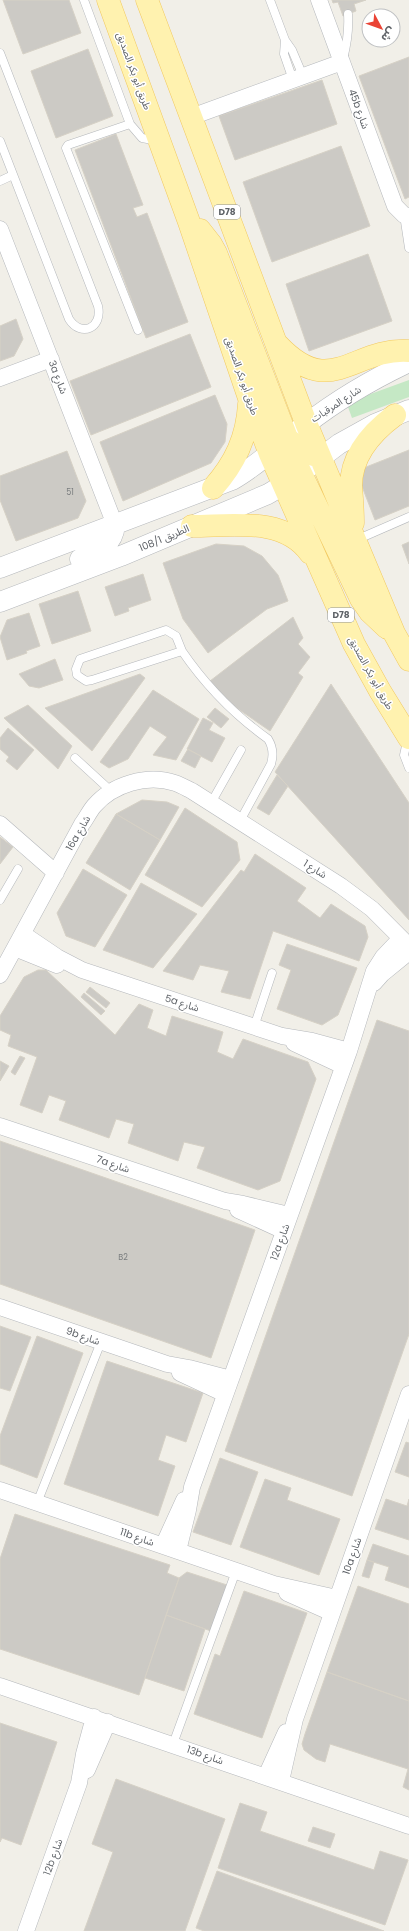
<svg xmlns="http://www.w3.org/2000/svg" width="409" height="1931" viewBox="0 0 409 1931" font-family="Poppins,'Noto Sans Arabic',sans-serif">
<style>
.green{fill:#c5e8c5}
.building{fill:#cccac5;stroke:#d6d1c6}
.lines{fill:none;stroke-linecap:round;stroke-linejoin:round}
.service-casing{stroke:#b5b8bc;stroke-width:9}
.minor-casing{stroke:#b5b8bc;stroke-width:17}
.tertiary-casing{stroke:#b5b8bc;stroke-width:21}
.primary-casing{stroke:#f2c960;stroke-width:23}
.service{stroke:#fff;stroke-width:8}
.minor{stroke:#fff;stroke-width:16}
.tertiary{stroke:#fff;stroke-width:20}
.primary{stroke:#fff2af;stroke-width:22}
.labels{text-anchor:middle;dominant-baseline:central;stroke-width:3;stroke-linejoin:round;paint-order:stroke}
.number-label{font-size:8px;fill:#7a7d7f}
.shield{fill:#fff;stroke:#8f9295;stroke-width:1}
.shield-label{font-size:9px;font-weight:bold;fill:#5f6368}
.street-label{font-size:10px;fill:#5f6368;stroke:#fff}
</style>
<rect width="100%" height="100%" fill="#f1efe8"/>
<path class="green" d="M409 380V397L352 418 348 407 365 396Z"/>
<path class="building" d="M3 0H69L81 33 23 54Z
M332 0H366L354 4 356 11 343 16 338 2 333 3Z
M88 49 113 116 56 138 31 71Z
M409 57V197L405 199 359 76Z
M322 80 337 124 235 160 219 116Z
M116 134 143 205 133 208 137 217 147 213 188 322 146 338 75 150Z
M341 146 370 226 272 262 243 182Z
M368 254 392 321 309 351 286 284Z
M16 319 23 339 14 356 0 361V326Z
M190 334 211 387 91 435 70 381Z
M215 395 227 424 225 442 211 463 123 501 100 442Z
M409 450V506L375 520 356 471Z
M67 451 86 501 78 518 16 541 0 500V476Z
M409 542V564L402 545Z
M216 544 244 546 262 556 278 575 288 601 267 609 208 653 183 619 163 563Z
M143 574 151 600 128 608 129 611 115 616 105 587Z
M78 591 91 631 52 644 39 604Z
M29 613 40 646 26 651 27 653 7 660 0 637 7 620Z
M293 617 303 638 298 644 310 657 298 673 303 677 270 731 228 702 210 681Z
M55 659 63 680 39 688 29 686 19 674Z
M140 674 145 678 92 751 45 708Z
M331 684 409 803V920L275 772Z
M153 690 199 719 176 760 153 755 167 737 150 726 128 759 109 768 100 762Z
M28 705 72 746 58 769 4 718Z
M215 708 229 719 221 728 207 717Z
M203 718 213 723 209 730 225 738 212 762 187 749Z
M8 728 34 750 17 770 6 761 9 757 0 749V738Z
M188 749 201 756 195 768 181 761Z
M277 775 288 786 269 815 257 808Z
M142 800 167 802 179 807 160 840 116 814Z
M185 808 237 842 240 860 202 907 145 875Z
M116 814 160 840 130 890 86 863Z
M0 837 13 847 0 864Z
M255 854 306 888 297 901 320 918 331 904 365 926 368 937 359 961 273 931 250 999 221 992 229 971 200 965 193 980 163 971 241 870 244 872Z
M83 869 127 895 95 947 66 936 57 913Z
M141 883 197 914 153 968 103 950Z
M287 944 357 968 338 1015 322 1025 277 1009 291 970 279 965Z
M38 970H46L115 1035 139 1004 153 1010 147 1028 166 1036 172 1016 223 1032 217 1052 233 1059 243 1039 308 1062 316 1079 280 1181 258 1190 197 1168 205 1147 184 1142 178 1161 128 1143 134 1124 116 1119 109 1138 59 1120 66 1101 49 1095 42 1113 20 1105 37 1057 8 1046 11 1035 0 1030V1016L24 977Z
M90 987 110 1003 106 1008 86 992Z
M84 993 105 1011 101 1015 81 997Z
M377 1020 409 1031V1334L352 1496 225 1451Z
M20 1056 25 1058 15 1075 11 1072Z
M0 1061 9 1066 0 1081Z
M0 1141 255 1230 211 1358 0 1284Z
M0 1326 31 1337 10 1391 0 1388Z
M37 1336 83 1353 37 1478 0 1464V1436Z
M107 1361 203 1393 186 1442 166 1435 158 1460 175 1466 158 1516 64 1484Z
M406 1442 409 1443V1477L395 1472Z
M220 1458 258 1472 231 1545 193 1532Z
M265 1479 291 1488 287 1500 340 1519 319 1575 240 1547Z
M386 1499 407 1506 409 1499V1540L375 1529Z
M15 1514 170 1565 167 1573 179 1578 139 1695 0 1649V1559Z
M373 1544 409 1556V1588L385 1580 389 1567 367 1560Z
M367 1560 374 1562 369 1578 362 1576Z
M187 1572 227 1585 211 1631 166 1615 179 1578Z
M358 1586 409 1604V1701L327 1672Z
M244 1591 307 1613 262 1738 194 1714 215 1654 220 1656Z
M166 1615 205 1629 184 1691 145 1678Z
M327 1672 409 1701V1790L403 1787 408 1769 330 1744 325 1762 316 1759 304 1750 302 1744 305 1734Z
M0 1723 57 1742 21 1845 2 1838 0 1842Z
M116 1779 225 1819 185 1931H84L113 1852 92 1844Z
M240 1803 267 1812 260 1831 374 1870 380 1851 408 1860 385 1925 218 1868Z
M313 1827 335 1834 330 1848 308 1841Z
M217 1871 384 1931H204L196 1928Z"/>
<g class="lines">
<g class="service-casing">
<path id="service" d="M84 0 130 124 142 138 158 141
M270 0 285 40 292 50 303 76
M285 40 284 54 293 80
M0 53 98 306C103 328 81 338 69 319L0 141
M343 59C347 44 349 30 348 14
M130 124 68 145 66 148 138 330
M0 181 13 175
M404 215 409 248
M356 540 409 517
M166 630 176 636 182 651 92 680 86 681 77 675 76 669 80 659Z
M182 651C206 686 233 714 268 739 273 747 274 754 271 764L240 821
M408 737 404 755 409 768
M75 758 111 791
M211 803 241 750
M0 900 18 869
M254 1027 272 973
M37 1503 101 1342
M173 1744 236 1571"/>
</g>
<g class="minor-casing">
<path id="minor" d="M319 0 395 206 404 215 409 216
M191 117 342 62
M0 229 115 525
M0 378 51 359
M0 824 56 873
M23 934 57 957 82 970 282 1036 312 1041 349 1051
M15 948 57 965
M0 975 82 824C86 819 89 812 94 806 113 784 147 774 175 783 181 785 186 788 192 791L341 886 372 909 409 946
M374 983 382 974 409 952
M294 1043 343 1066
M0 1126 225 1201 243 1204 289 1215
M238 1210 284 1231
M0 1307 167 1364 189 1368 231 1379
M180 1373 225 1394
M0 1490 274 1584 337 1598
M163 1546 184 1500
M178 1551 188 1510 192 1487 349 1051 374 971 383 957 401 938
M287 1593 332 1613
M0 1686 409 1826
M87 1770 108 1722
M266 1776 286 1732
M281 1781 295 1719 409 1394
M26 1931 79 1783 84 1754 94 1717"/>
</g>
<g class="tertiary-casing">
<path id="tertiary" d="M80 559C98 551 113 546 115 525
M0 568 232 480C259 465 280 443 305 425 337 400 373 379 409 362
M0 602 121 556 268 494 293 479 339 444 375 424 409 410"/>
</g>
<g class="primary-casing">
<path id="primary" d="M108 0 189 222 250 401 270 454 354 644 380 691 409 738
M147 0 306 423 394 633 409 660
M200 230 211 244 216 253 287 438 300 450 320 457
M278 345C331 401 353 347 409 351
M272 454 289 458 297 465 361 599 370 612 387 628
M213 488C235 463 247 438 249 404
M353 523C353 511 352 498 351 486 351 455 372 432 395 415
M192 526C231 526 284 516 310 553"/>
</g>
<use href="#service" class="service"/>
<use href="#minor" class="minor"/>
<use href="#tertiary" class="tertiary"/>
<use href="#primary" class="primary"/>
</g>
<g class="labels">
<g class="number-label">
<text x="70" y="492">51</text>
<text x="123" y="1257">B2</text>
</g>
<g class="shield">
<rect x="214" y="205" width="26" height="14" rx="3"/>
<rect x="328" y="608" width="26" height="14" rx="3"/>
</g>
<g class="shield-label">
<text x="227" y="212">D78</text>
<text x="341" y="615">D78</text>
</g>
<g class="street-label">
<text transform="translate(134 71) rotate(70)">طريق أبو بكر الصديق</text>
<text transform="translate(359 109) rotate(70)">45b شارع</text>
<text transform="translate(242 376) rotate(71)">طريق أبو بكر الصديق</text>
<text transform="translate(58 377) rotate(69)">3a شارع</text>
<text transform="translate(336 404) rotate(-33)">شارع المرقبات</text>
<text transform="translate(164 538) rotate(-23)">108/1 الطريق</text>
<text transform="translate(371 673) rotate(61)">طريق أبو بكر الصديق</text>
<text transform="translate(78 833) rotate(-60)">16a شارع</text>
<text transform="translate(315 869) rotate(32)">شارع 1</text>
<text transform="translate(182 1003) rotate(18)">5a شارع</text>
<text transform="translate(113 1164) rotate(19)">7a شارع</text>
<text transform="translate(280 1242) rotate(-70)">12a شارع</text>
<text transform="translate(83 1336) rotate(19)">9b شارع</text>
<text transform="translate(137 1537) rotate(19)">11b شارع</text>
<text transform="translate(352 1556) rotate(-71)">10a شارع</text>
<text transform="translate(205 1755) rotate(19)">13b شارع</text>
<text transform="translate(53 1857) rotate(-70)">12b شارع</text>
</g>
</g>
<g transform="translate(381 28) rotate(131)"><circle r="19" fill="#ffffff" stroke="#bfc1c3"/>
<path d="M0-3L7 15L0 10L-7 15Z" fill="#ea4335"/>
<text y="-6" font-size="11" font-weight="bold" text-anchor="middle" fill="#5f6368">ش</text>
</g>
</svg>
